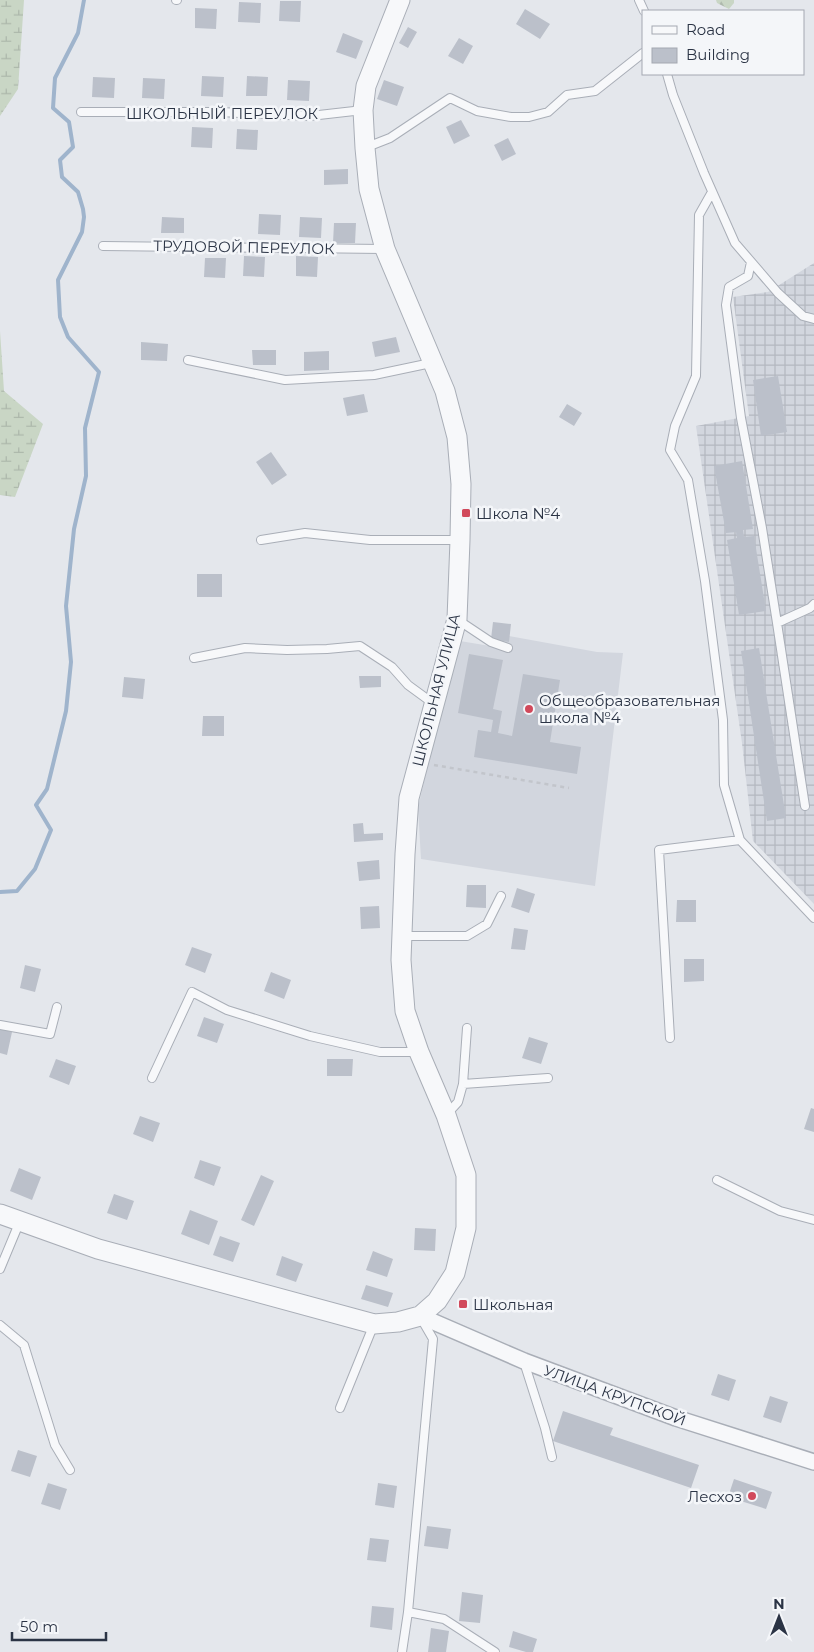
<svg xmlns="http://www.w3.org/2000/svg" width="814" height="1652" viewBox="0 0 814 1652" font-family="Montserrat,sans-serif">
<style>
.built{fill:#d2d6de}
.industrial{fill:url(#industrial-grid)}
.forest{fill:url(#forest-firs)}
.wetland{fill:url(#wetland-marsh)}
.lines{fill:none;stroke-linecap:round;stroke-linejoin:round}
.stream{stroke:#9fb4cc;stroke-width:4}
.building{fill:#bbc0ca}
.service-casing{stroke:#a9aeb7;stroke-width:10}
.minor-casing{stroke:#a9aeb7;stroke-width:18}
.tertiary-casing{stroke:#a9aeb7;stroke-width:21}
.path{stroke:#c2c5cb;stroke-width:2.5;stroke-dasharray:4 4;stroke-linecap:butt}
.service{stroke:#f7f8fa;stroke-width:8}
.minor{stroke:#f7f8fa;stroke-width:15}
.tertiary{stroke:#f7f8fa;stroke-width:19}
.poi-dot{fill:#d1495b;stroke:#f4f6f9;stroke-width:2}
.labels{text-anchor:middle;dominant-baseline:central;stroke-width:5;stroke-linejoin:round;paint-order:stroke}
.street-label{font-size:15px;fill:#2b3445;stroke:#f4f6f9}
.poi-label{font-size:15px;fill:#2b3445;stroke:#f4f6f9;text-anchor:start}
</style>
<defs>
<pattern id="industrial-grid" width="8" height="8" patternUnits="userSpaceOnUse" patternTransform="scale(1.25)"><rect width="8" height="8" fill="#d2d6de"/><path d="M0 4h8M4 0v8" fill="none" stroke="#b4b8c0"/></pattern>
<pattern id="forest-firs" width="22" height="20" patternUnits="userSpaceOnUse" patternTransform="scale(1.25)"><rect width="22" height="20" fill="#c9d6c5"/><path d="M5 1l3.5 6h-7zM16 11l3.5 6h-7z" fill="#adb8ab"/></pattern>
<pattern id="wetland-marsh" width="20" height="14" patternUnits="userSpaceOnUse" patternTransform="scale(1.25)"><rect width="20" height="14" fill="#c9d6c5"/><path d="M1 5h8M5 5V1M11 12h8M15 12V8" fill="none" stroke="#adb8ab"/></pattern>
</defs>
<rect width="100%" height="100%" fill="#e4e7ec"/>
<path class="built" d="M509 636 597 652 623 653 595 886 421 859 418 808 428 764 460 641 490 646 491 639 508 641Z"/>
<path class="industrial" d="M814 263V904L753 841 742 743 696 426 749 416 733 297 768 292Z"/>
<path class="forest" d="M716 0H734V3L729 9 717 3Z"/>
<path class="wetland" d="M0 0H24L18 89 0 116Z
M0 331 4 391 43 424 15 497 0 495Z"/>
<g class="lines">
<path class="stream" d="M0 892 17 891 35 869 51 830 36 805 47 789 66 711 71 662 66 606 74 529 86 476 85 428 99 372 68 337 60 317 58 280 82 232 84 217 83 209 78 192 62 177 60 160 73 147 69 122 53 108 55 78 78 33 84 0"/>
</g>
<path class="building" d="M280 1H301L300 22 279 21Z
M239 2 261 3 260 23 238 22Z
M195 8 217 9 216 29 195 28Z
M525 9 550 24 540 39 516 24Z
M408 27 417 32 408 48 399 43Z
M343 33 363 41 356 59 336 52Z
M459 38 473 46 463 64 448 56Z
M202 76 224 77 223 97 201 96Z
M247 76 268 77 267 96H246Z
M93 77 115 78 114 98 92 97Z
M143 78 165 79 164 99 142 98Z
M288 80 310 81 309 101 287 100Z
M384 80 404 87 397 106 377 99Z
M461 120 470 136 454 144 446 127Z
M192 127 213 128 212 148 191 147Z
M237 129 258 130 257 150 236 149Z
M508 138 516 154 502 161 494 145Z
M348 169V184L324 185V170Z
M259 214 281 215 280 235 258 234Z
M162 217 184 218V233H161Z
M300 217 322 218 321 238 299 237Z
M334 223H356L355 243H333Z
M244 256 265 257 264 277 243 276Z
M296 256 318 257 317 277 296 276Z
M205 258H226L225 278 204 277Z
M396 337 400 352 375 357 372 342Z
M141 342 168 344 167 361 141 360Z
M252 350H276V365H253Z
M329 351V370L304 371V352Z
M778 376 787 432 761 436 753 380Z
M364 394 368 412 347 416 343 398Z
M567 404 582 413 574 426 559 417Z
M271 452 287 475 272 485 256 462Z
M742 461 753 529 743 530 744 537 754 536 766 611 739 615 727 540 737 538 736 532 726 533 714 466Z
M197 574H222V597H197Z
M493 622 511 624 509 642 491 639Z
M759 648 786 818 767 821 741 651Z
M469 654 503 660 493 709 502 711 498 733 512 736 523 674 560 680 550 742 581 747 577 774 474 757 478 730 491 732 493 720 458 713Z
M359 676H381V687L360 688Z
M124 677 145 679 143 699 122 697Z
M203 716H224V736H202Z
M363 823 364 834 383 833V840L354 842 353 824Z
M379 860 380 879 359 881 357 862Z
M467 885H486V908L466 907Z
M517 888 535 894 529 913 511 907Z
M677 900H696V922H676Z
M379 906 380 928 361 929 360 907Z
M514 928 528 930 525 950 511 949Z
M192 947 212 954 205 973 185 965Z
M684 959H704V981L684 982Z
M25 965 41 969 35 992 20 988Z
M271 972 291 980 284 999 264 991Z
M204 1017 224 1024 217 1043 197 1036Z
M0 1029 12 1032 7 1055 0 1053Z
M529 1037 548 1043 541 1064 522 1058Z
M56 1059 76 1066 69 1085 49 1077Z
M327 1059H353L352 1076H327Z
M811 1108 814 1109V1132L804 1129Z
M140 1116 160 1123 153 1142 133 1134Z
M200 1160 221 1167 214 1186 194 1178Z
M19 1168 41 1177 32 1200 10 1191Z
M261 1175 274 1181 254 1226 241 1220Z
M114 1194 134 1201 127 1220 107 1213Z
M190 1210 218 1221 209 1245 181 1234Z
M415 1228 436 1229 435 1251 414 1250Z
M220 1236 240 1243 233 1262 213 1255Z
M373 1251 393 1259 387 1277 366 1270Z
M282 1256 303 1264 296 1282 276 1275Z
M366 1285 393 1293 388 1307 361 1299Z
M718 1374 736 1380 729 1401 711 1395Z
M770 1396 788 1402 781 1423 763 1417Z
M563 1411 613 1428 610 1435 699 1465 691 1488 553 1441Z
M18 1450 37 1456 30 1477 11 1471Z
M734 1479 772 1492 766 1509 728 1497Z
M48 1483 67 1489 60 1510 41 1504Z
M378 1483 397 1486 394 1508 375 1505Z
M427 1526 451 1529 448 1549 424 1546Z
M370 1538 389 1540 386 1562 367 1560Z
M462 1592 483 1595 480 1623 459 1621Z
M372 1606 394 1608 392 1630 370 1627Z
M431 1628 449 1631 446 1652H428Z
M513 1631 537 1639 533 1652H526L509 1647Z"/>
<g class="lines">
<g class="service-casing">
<path id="service" d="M176 0H177
M639 0 644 11
M667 74 673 95 704 173 735 243 778 293 803 316 814 319
M81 112H219L310 116 363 110
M367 147 390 138 450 98 477 111 511 117H529L548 112 567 95 595 91 643 53
M712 192 699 215 696 376 675 426 670 450 688 480 705 581 723 720 724 785 740 840 814 918
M103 246 383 249
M751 262 748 276 729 287 726 305 741 418 762 528 777 623
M188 360 285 380 374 375 431 363
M261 540 305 533 370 540H460
M458 620 491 642 508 648
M194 658 245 648 287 650 327 649 360 646 392 667 408 685 434 704
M805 806 777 623 810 608 814 604
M401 936H467L487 924 501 896
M0 1025 50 1034 57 1007
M670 1038 659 850 740 840
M152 1078 192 992 227 1010 310 1036 380 1052H419
M463 1084 467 1028
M447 1114 458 1102 463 1084 548 1078
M717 1180 780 1211 814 1220
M0 1269 20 1221
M0 1325 24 1345 55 1445 70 1470
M524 1362 545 1428 552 1457
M340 1408 374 1324
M408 1612 444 1619 495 1652
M402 1652 408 1612 433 1339 422 1320"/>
</g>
<g class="minor-casing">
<path id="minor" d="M420 1316 524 1361 676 1418 814 1462"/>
</g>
<g class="tertiary-casing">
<path id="tertiary" d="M0 1214 98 1249 374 1324 398 1322 420 1316 437 1301 455 1273 466 1228V1175L446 1115 419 1052 405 1011 401 960 405 854 409 798 457 619 460 540 461 484 457 437 445 391 385 249 369 189 365 148 363 110 366 86 400 0"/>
</g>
<path class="path" d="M434 765 569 788"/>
<use href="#service" class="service"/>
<use href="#minor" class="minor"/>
<use href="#tertiary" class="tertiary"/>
</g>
<g class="poi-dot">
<rect x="461" y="508" width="10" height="10" rx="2.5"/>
<circle cx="529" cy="709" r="5"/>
<rect x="458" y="1299" width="10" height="10" rx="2.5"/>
<circle cx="752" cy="1496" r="5"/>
</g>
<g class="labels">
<g class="street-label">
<text x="222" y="113">ШКОЛЬНЫЙ ПЕРЕУЛОК</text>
<text transform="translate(244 247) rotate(1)">ТРУДОВОЙ ПЕРЕУЛОК</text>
<text transform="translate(436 690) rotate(-76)">ШКОЛЬНАЯ УЛИЦА</text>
<text transform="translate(615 1395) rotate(20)">УЛИЦА КРУПСКОЙ</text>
</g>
<g class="poi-label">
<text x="476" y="513">Школа №4</text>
<text x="539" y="700">Общеобразовательная<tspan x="539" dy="17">школа №4</tspan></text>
<text x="473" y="1304">Школьная</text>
<text x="742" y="1496" text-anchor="end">Лесхоз</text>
</g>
</g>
<rect x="642" y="10" width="162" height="65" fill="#f4f6f9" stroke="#a4a8b1"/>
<rect x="652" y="26" width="25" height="8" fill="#f7f8fa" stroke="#a4a8b1"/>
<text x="686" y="35" font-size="15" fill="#2b3445">Road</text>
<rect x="652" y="48" width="25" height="15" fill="#bbc0ca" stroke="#a4a8b1"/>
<text x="686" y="60" font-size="15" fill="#2b3445">Building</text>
<g transform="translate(779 1617)" stroke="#f4f6f9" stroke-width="4" paint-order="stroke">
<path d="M0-4L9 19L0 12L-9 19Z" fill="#2b3445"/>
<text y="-8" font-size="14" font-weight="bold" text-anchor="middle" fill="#2b3445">N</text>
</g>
<path d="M12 1632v8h94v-8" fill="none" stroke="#2b3445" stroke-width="2.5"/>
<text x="20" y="1632" font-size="15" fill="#2b3445" stroke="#f4f6f9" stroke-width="4" paint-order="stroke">50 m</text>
</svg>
